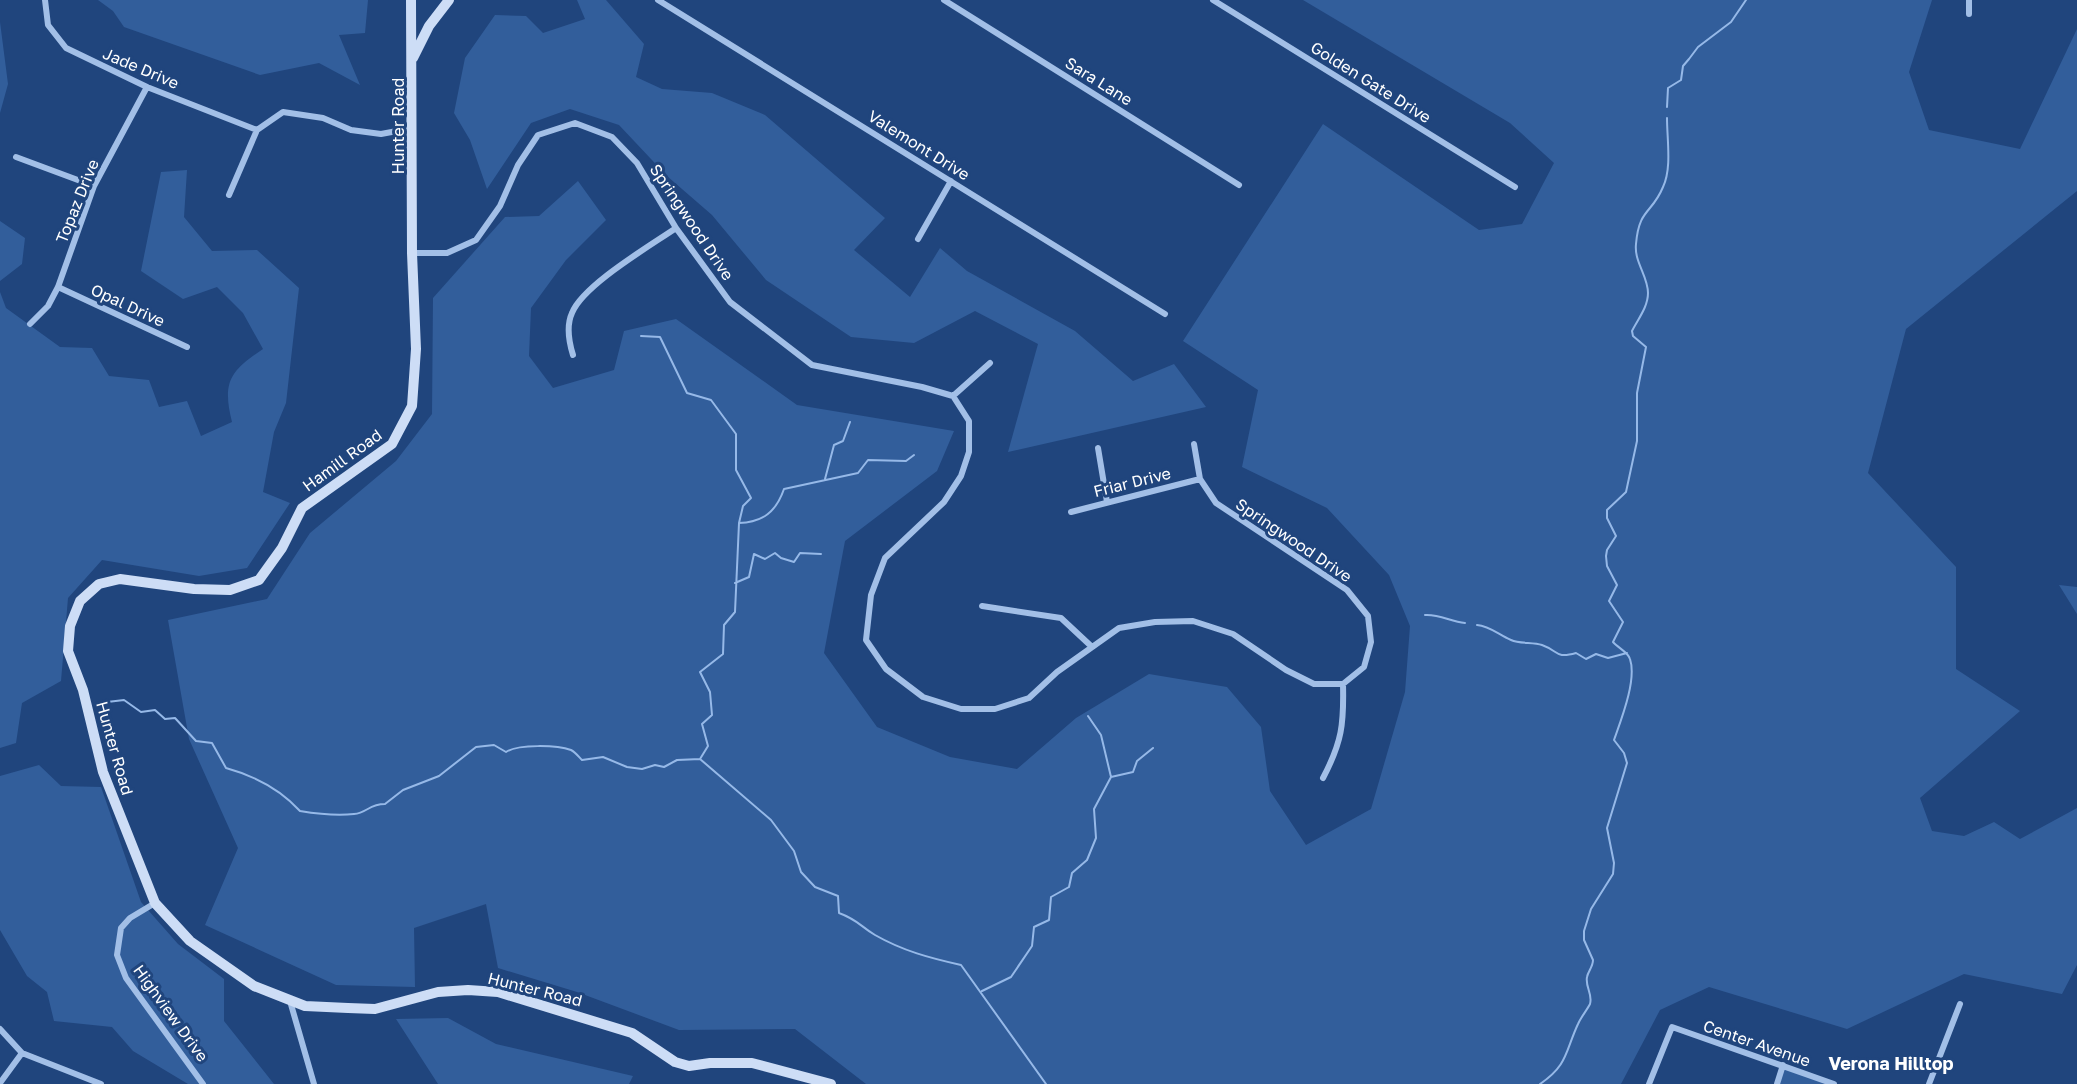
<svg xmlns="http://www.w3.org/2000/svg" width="2077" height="1084" viewBox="0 0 2077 1084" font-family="'Golos Text',sans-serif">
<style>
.green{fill:#325e9b}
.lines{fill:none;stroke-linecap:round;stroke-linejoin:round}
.stream{stroke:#96b9e8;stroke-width:2}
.street{stroke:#a2bfe7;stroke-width:6}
.secondary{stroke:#cdddf6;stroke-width:10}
.labels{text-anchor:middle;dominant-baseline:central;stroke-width:6;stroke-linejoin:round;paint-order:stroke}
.street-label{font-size:16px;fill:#fff;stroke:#20457d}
.neighbourhood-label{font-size:18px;font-weight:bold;fill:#fff;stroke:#20457d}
</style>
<rect width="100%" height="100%" fill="#20457d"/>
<path class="green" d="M98 0H368L365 33 339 35 360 85 319 63 260 75 124 27 113 11Z
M577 0H606L644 44 636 77 662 89 712 93 765 115 885 218 854 250 910 297 940 248 967 271 1075 331 1133 381 1174 364 1206 407 1008 452 1038 344 975 311 914 343 851 337 766 280 712 215 667 176 619 125 570 109 531 123 487 189 470 140 454 113 465 58 495 15 526 16 543 33 585 19Z
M1303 0H1932L1909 72 1929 130 2020 149 2077 29V191L1906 329 1868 473 1956 567V669L2020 711 1920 798 1932 831 1964 836 1994 822 2020 839 2077 808V965L2062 994 1964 974 1847 1029 1709 987 1660 1010 1621 1084H866L795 1029 679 1030 577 992 498 968 486 904 414 928 415 987 336 985 205 925 238 848 189 739 168 620 267 599 310 533 396 461 432 414 433 298 505 217 539 216 578 181 606 220 566 260 531 308 529 356 553 388 614 370 624 331 676 319 797 405 954 431 937 471 845 541 824 653 877 727 950 757 1017 769 1076 718 1149 674 1227 687 1261 727 1270 791 1306 845 1371 809 1405 692 1410 626 1389 575 1327 508 1242 467 1258 390 1183 341 1323 124 1479 230 1522 224 1554 163 1510 123Z
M0 22 8 84 0 113V194Z
M187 170 184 217 212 251 257 250 299 288 286 403 274 432 263 492 290 503 247 568 199 576 102 560 68 598 61 681 22 703 16 743 0 748V292L6 308 60 347 92 348 109 376 149 380 159 407 187 401 201 436 232 422C222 382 230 371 263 349L243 313 217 287 183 299 141 271 161 172Z
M0 221 25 238 22 264 0 281Z
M2059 585 2077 587V614Z
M39 765 61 786 101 787 141 902 178 944 224 979V1021L274 1084H188L133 1051 112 1027 54 1021 47 992 27 976 0 930V776Z
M448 1018 496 1044 633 1076 629 1084H438L396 1019Z
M1783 1065 1834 1084H1777Z"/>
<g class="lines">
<path class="stream" d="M1667 107 1668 88 1681 80 1683 66 1689 59 1698 47 1731 22 1746 0
M641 336 660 337 687 393 711 400 736 434V470L751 498 743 506 739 523
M825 479 834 445 843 441 850 422
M735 583 749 577 754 554 765 559 775 553 781 558 794 562 800 553 821 554
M1425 615C1440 614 1451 622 1465 623
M1477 625C1490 626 1499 635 1511 640 1520 644 1533 642 1542 645 1559 651 1555 659 1576 653L1586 659 1596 654 1608 658 1627 653
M99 703 124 700 141 712 155 710 165 719 175 718 196 741 212 743 226 768C255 776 280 789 300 811 318 814 337 816 354 814 367 813 369 804 385 804L403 790 439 776 476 747 494 745 506 752C518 744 557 745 571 750 575 752 579 757 582 760L603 757 627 767 642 769 655 765 664 767 677 760 700 759 771 820 794 851 801 872 815 887 838 896 839 913C858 920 860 926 875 935 903 951 930 958 961 965L1046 1084
M1088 716 1101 735 1111 777
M700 759 708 746 702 724 712 715 710 692 700 672 723 654 724 625 735 612 739 523C763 522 776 512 784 489L858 473 868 460 906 461 914 455
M982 991 1011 977 1032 946 1034 927 1049 920 1051 897 1069 887 1072 873 1087 860 1096 838 1094 809 1111 777 1133 772 1137 761 1153 748
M1540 1084C1568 1065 1565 1052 1578 1024 1581 1017 1587 1010 1590 1004 1593 994 1585 987 1587 977 1588 971 1593 967 1593 960L1584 940V931L1591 909 1613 874 1614 863 1607 828 1627 763 1624 753 1614 740C1621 720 1637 680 1630 659 1628 652 1618 648 1613 642L1623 622 1609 601 1617 585 1607 566 1606 556 1607 550 1616 536 1607 518V510L1626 492 1637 441V393L1646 347 1633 336 1632 331C1638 319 1648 307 1648 293 1648 276 1634 262 1636 244 1639 208 1652 214 1663 187 1672 168 1667 140 1667 118"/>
<path class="street" d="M45 0 48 25 66 48 147 87 257 130
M658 0 1165 314
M944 0 1239 185
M1213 0 1515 187
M1969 14V0
M16 157 94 186
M229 195 257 130 283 112 323 118 351 130 381 134 413 128
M918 239 951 181
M412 253H447L476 240 500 206 518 165 538 135 575 123 612 137 637 163 676 228 730 302 812 365 922 387 953 396 969 421V452L961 476 944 502 885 558 871 595 866 640 886 669 923 697 961 709H995L1029 698 1057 672 1119 628 1155 622 1193 621 1233 634 1286 670 1314 684H1343L1364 667 1371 642 1368 616 1347 590 1216 503 1200 479 1194 444
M58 287 187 347
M30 324 48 306 58 287 94 186 147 87
M573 355C569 342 566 326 572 313 583 285 650 246 676 228
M953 396 990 363
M1098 448 1107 502
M1071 512 1200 479
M982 606 1061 618 1091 646
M1323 778C1342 742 1344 724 1343 684
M155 903 130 918 121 928 117 955 126 978 203 1084
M290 1001 314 1084
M0 1029 22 1053 101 1084
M0 1083 22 1053
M1649 1084 1672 1027 1834 1084
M1777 1084 1783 1065
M1929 1084 1960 1004"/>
<path class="secondary" d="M411 0 412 253 416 349 412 406 392 444 302 508 282 548 259 580 230 590 194 589 120 579 99 584 80 601 70 626 68 651 83 690 103 772 155 903 190 941 254 986 305 1006 348 1008 375 1009 438 992 468 990 498 992 632 1033 675 1062 689 1066 710 1063H752L831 1084
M413 58 429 26 449 0"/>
</g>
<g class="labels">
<g class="street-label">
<text transform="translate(141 68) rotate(23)">Jade Drive</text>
<text transform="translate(1099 81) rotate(32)">Sara Lane</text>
<text transform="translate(1371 82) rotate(32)">Golden Gate Drive</text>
<text transform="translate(398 126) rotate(-90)">Hunter Road</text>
<text transform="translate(919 145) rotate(32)">Valemont Drive</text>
<text transform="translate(77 201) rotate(-68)">Topaz Drive</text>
<text transform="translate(692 222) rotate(56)">Springwood Drive</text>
<text transform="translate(128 305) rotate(25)">Opal Drive</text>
<text transform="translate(342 460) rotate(-36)">Hamill Road</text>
<text transform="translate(1132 482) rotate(-14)">Friar Drive</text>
<text transform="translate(1294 540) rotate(34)">Springwood Drive</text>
<text transform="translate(115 748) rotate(74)">Hunter Road</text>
<text transform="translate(535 989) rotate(14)">Hunter Road</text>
<text transform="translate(171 1013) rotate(54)">Highview Drive</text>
<text transform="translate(1757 1043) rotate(19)">Center Avenue</text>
</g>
<g class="neighbourhood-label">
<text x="1891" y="1063">Verona Hilltop</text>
</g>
</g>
</svg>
